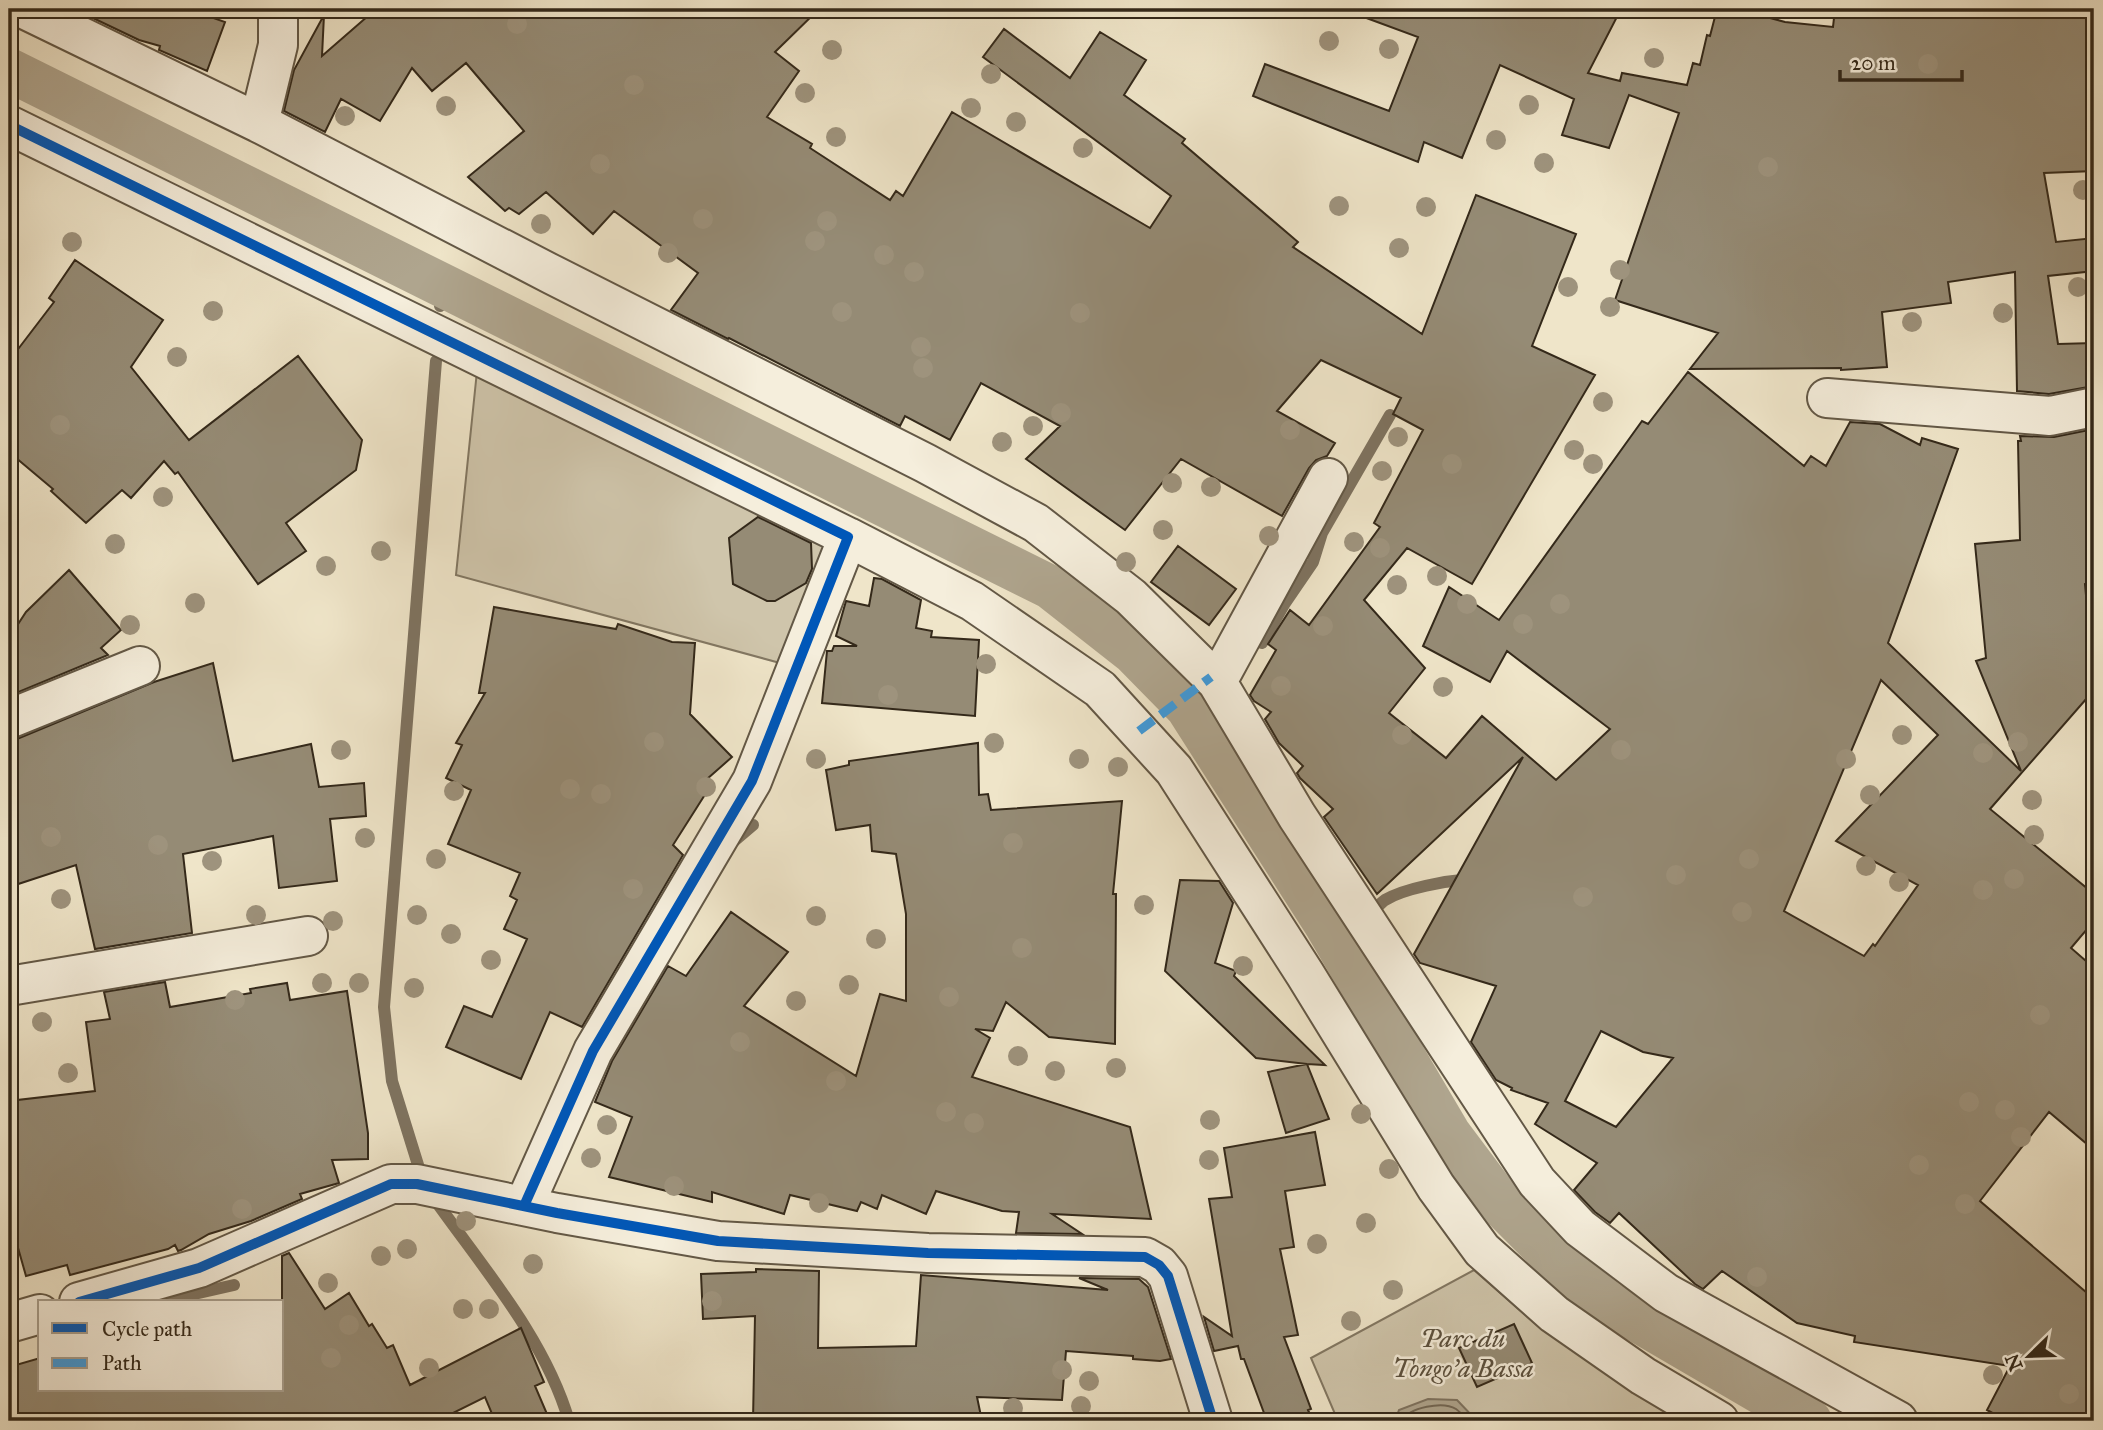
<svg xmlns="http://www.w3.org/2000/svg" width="2103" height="1430" viewBox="0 0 2103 1430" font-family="'IM FELL Great Primer',serif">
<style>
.green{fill:#cfc5ab;stroke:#827762;stroke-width:2}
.water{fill:#afa58e;stroke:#7e7360;stroke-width:2}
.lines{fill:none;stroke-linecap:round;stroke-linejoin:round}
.shore{stroke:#726754;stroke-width:2}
.stream{stroke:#7e7360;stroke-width:12}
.canal{stroke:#afa58e;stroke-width:44}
.building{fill:#958b75;stroke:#34291a;stroke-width:2;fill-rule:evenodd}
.minor-casing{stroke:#635846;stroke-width:42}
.minor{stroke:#f5eedc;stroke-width:38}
.quiet{stroke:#3e9cdf;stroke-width:9;stroke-dasharray:18 9;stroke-linecap:butt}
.cycleway-casing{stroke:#f5eedc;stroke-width:15}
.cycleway{stroke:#0057b8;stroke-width:10}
.tree{fill:#9e937d}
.labels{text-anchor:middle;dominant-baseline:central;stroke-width:5;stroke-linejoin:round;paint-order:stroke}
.park-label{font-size:26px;font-style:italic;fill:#5b503e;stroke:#f5eedc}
</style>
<rect width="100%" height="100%" fill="#efe5c9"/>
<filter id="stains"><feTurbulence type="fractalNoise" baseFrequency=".00286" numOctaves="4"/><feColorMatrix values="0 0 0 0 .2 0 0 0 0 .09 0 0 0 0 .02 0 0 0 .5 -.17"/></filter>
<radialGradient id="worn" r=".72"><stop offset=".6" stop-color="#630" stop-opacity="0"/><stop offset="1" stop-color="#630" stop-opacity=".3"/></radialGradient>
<path class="green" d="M477 371 833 538 780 663 456 575Z
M1474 1270 1544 1331 1696 1421H1338L1311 1358Z"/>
<path class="water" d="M1428 1399 1457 1400 1477 1421H1395L1399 1410Z"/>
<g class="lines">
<path class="shore" d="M1402 1421C1409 1407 1443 1401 1456 1409 1460 1412 1465 1417 1469 1421"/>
<path class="stream" d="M440 306 441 284
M1262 643 1285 603 1313 562 1322 533 1390 415
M733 842 753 825
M1327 926C1341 923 1357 923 1369 915 1375 911 1379 904 1385 900 1405 888 1446 881 1470 879
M419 1168 392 1081 384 1007 436 361
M435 1200C484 1269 545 1339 569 1421
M159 1302 234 1285"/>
<path class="canal" d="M9 70 1050 587 1134 653 1187 707 1327 926 1449 1134 1506 1210 1567 1271 1608 1303 1810 1421"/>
</g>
<path class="building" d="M74 9H188L225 22 207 71 159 50 160 46 139 40Z
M376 9H819L775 52 799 71 767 117 812 144 810 148 890 200 896 191 903 196 952 112 1150 228 1171 196 983 57 1004 29 1070 78 1100 32 1146 60 1124 95 1185 139 1182 143 1298 242 1293 247 1422 334 1476 195 1576 234 1532 346 1595 375 1472 584 1407 548 1364 600 1425 668 1389 713 1446 758 1482 716 1556 780 1610 729 1507 651 1490 682 1423 646 1449 587 1499 620 1642 421 1648 424 1688 372 1804 466 1811 456 1826 466 1850 422 1880 424 1920 445 1922 438 1958 449 1888 643 2021 771 1976 661 1986 658 1975 544 2020 540 2018 441H2021L2020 436 2054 437 2094 429V582L2085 584 2091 651H2094V690L1990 809 2094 894V921L2071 948 2094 968V1150L2049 1112 1980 1201 2094 1299V1421H2007L1987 1410 2010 1366 1854 1342 1855 1336 1797 1323 1722 1271 1703 1289 1695 1284 1619 1213 1610 1223 1595 1212 1574 1190 1597 1163 1535 1124 1548 1103 1511 1090 1512 1088 1496 1080 1471 1042 1496 986 1420 963 1414 954 1523 757 1377 894 1324 817 1333 809 1300 778 1297 773 1303 766 1279 743 1265 719 1271 712 1254 701 1250 695 1276 650 1268 644 1290 610 1309 625 1380 527 1374 523 1423 430 1393 414 1401 398 1321 360 1277 411 1335 443 1327 456 1316 460 1309 468 1282 516 1181 459 1125 530 1026 459 1060 426 981 383 950 440 905 416 900 426 729 338 728 339 671 310 698 273 614 211 593 234 546 192 519 214 509 208 505 211 468 177 524 131 466 63 432 91 412 68 380 121 341 99 325 132 284 111 294 70 324 15 322 56ZM1881 680 1938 735 1836 841 1918 885 1875 946 1873 944 1864 956 1784 911ZM1601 1031 1643 1052 1673 1058 1616 1127 1565 1101Z
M1354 9H1621L1588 73 1620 81 1622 73 1687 85 1693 63 1700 65 1707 35 1710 36 1717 9H1737L1785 22 1833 27 1835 9H2094V171L2044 173 2056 242 2094 238V271L2048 276 2058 344 2094 343V386L2049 394 2017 391 2015 272 1948 282 1951 303 1882 312 1887 367 1841 370V368L1690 369 1718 333 1615 300 1679 113 1629 95 1609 148 1562 135 1574 99 1500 65 1462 158 1424 142 1418 162 1253 96 1265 64 1389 111 1418 37 1353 13Z
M75 260 163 320 131 367 189 440 298 356 362 440 356 470 286 523 306 551 258 584 178 472 175 474 164 461 131 498 122 490 86 523 51 491 53 489 9 452V361L54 302 49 298Z
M758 517 811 543 812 569 806 583 775 601H767L733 584 729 538Z
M1178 546 1236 589 1209 625 1151 582Z
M69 570 121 630 101 648 108 655 9 696V638L26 612Z
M874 578 882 579 921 600 916 628 932 631 931 637 979 640 975 716 822 703 827 651H832L834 646H857L836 636 846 601 869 606Z
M494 607 616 629 618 624 672 642 695 643 690 714 732 757 698 787 706 793 673 845 683 855 582 1027 550 1012 521 1079 446 1047 464 1006 492 1017 527 939 504 929 517 900 510 896 520 873 448 844 471 790 446 778 462 745 456 743 485 693H479Z
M213 663 233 761 311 744 319 787 364 783 366 816 330 819 337 881 279 888 273 836 183 854 192 933 95 949 76 865 9 887V740L17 739 154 682Z
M978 743 979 795 988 794 991 810 1122 801 1113 894H1116L1115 1044 1049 1037 1006 1002 993 1031 975 1029 990 1038 972 1077 1130 1127 1151 1219 1052 1214 1082 1234 1016 1233 1019 1212 1002 1211 936 1191 926 1214 882 1195 877 1209 861 1202 857 1211 790 1195 784 1214 712 1192V1202L609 1177 632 1117 595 1102 612 1061 668 966 686 976 731 912 788 952 744 1006 856 1076 880 994 906 1001V914L896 854 872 851 870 825 836 830 826 770 849 765V761Z
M1180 880 1219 881 1233 903 1215 963 1236 971 1234 976 1325 1065 1307 1064 1329 1119 1286 1133 1268 1072 1307 1064 1256 1058 1165 971Z
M165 982 170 1007 251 993 250 989 287 983 290 1000 347 991 368 1133V1159L332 1160 339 1183 300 1194 302 1199 251 1221 209 1234 181 1250 178 1251 175 1245 168 1249 70 1275 67 1265 26 1276 9 1216V1101L95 1091 86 1022 110 1019 104 992Z
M1315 1132 1325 1185 1285 1191 1294 1247 1280 1249 1298 1335 1284 1337 1311 1409 1308 1410 1313 1421H1267L1244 1359H1241L1238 1346 1214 1351 1204 1317 1232 1336 1209 1199 1232 1197 1224 1148Z
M289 1253 325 1309 349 1293 369 1326 372 1324 387 1348 393 1345 410 1385 521 1328 544 1382 535 1386 550 1421H495L485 1397 437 1421H9V1367L40 1358V1390H282V1256Z
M756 1269 819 1271 818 1348 916 1346 921 1275 1108 1290 1079 1278 1139 1279 1148 1287 1171 1359 1160 1361 1133 1359V1356L1066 1351 1062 1400 977 1397 982 1421H753L755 1316 703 1319 701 1274 756 1272Z
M1514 1324 1532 1363 1477 1387 1459 1348Z"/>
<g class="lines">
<g class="minor-casing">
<path id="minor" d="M24 9 259 123 553 275 925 463 1036 523 1131 597 1217 682 1328 478
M259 123 278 45V9
M9 125 848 537 752 781 593 1051 524 1206
M1827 398 2050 416 2094 407
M848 537 972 601 1100 689 1174 770 1305 974 1436 1187 1482 1250 1554 1314 1643 1376 1719 1421
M1217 682 1297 816 1537 1182 1580 1228 1666 1293 1898 1421
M9 719 140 666
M9 986 308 936
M79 1302 199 1268 391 1184H417L557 1213 718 1241 928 1253 1145 1257 1159 1265 1168 1276 1213 1421
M9 1323 40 1314"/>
</g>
<use href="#minor" class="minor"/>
<path class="quiet" d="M1139 731 1211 677"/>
<g class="cycleway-casing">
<path id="cycleway" d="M9 125 848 537 752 781 593 1051 524 1206
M79 1302 199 1268 391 1184H417L557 1213 718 1241 928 1253 1145 1257 1159 1265 1168 1276 1213 1421"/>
</g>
<use href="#cycleway" class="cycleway"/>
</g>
<g class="tree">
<circle cx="517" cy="24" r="10"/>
<circle cx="1329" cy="41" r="10"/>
<circle cx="1389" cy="49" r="10"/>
<circle cx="832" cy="50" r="10"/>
<circle cx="1654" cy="58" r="10"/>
<circle cx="1928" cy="64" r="10"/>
<circle cx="991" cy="74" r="10"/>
<circle cx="634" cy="85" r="10"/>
<circle cx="805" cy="93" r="10"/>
<circle cx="1529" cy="105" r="10"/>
<circle cx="446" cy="106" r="10"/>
<circle cx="971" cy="108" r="10"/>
<circle cx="345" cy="116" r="10"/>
<circle cx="1016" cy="122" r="10"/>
<circle cx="836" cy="137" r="10"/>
<circle cx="1496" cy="140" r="10"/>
<circle cx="1083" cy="148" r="10"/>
<circle cx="1544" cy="163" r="10"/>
<circle cx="600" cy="164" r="10"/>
<circle cx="1768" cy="167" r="10"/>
<circle cx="2083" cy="190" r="10"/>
<circle cx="1339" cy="206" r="10"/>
<circle cx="1426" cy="207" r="10"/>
<circle cx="703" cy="219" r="10"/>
<circle cx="827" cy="221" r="10"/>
<circle cx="541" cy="224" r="10"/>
<circle cx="815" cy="241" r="10"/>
<circle cx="72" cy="242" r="10"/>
<circle cx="1399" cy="248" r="10"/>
<circle cx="668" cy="253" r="10"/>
<circle cx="884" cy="255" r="10"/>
<circle cx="1620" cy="270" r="10"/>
<circle cx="914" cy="272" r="10"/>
<circle cx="1568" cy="287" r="10"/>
<circle cx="2078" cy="287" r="10"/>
<circle cx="1610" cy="307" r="10"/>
<circle cx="213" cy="311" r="10"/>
<circle cx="842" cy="312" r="10"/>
<circle cx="1080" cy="313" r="10"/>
<circle cx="2003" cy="313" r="10"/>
<circle cx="1912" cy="322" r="10"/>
<circle cx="921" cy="347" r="10"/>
<circle cx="177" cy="357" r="10"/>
<circle cx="923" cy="368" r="10"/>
<circle cx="1603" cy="402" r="10"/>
<circle cx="1061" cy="413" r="10"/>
<circle cx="60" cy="425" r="10"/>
<circle cx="1033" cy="426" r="10"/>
<circle cx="1290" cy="430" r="10"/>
<circle cx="1398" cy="437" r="10"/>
<circle cx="1002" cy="442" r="10"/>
<circle cx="1574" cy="450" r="10"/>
<circle cx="1452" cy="464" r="10"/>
<circle cx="1593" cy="464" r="10"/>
<circle cx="1382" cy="471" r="10"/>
<circle cx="1172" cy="483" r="10"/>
<circle cx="1211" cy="487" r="10"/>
<circle cx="163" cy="497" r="10"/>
<circle cx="1163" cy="530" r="10"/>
<circle cx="1269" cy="536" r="10"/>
<circle cx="1354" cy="542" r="10"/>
<circle cx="115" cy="544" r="10"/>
<circle cx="1380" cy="548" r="10"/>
<circle cx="381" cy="551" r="10"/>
<circle cx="1126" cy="562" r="10"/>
<circle cx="326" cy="566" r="10"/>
<circle cx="1437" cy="576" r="10"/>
<circle cx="1397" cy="585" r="10"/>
<circle cx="195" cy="603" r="10"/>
<circle cx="1467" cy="604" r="10"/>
<circle cx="1560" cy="604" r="10"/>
<circle cx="1523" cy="624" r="10"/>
<circle cx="130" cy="625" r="10"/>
<circle cx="1323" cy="626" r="10"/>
<circle cx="986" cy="664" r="10"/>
<circle cx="1281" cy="686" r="10"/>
<circle cx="1443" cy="687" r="10"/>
<circle cx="888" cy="695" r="10"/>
<circle cx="1402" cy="735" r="10"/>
<circle cx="1902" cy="735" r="10"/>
<circle cx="654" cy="742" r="10"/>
<circle cx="2018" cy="742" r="10"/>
<circle cx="994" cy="743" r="10"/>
<circle cx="341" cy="750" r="10"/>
<circle cx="1621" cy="750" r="10"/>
<circle cx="1983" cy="753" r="10"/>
<circle cx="816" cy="759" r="10"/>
<circle cx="1079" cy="759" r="10"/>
<circle cx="1846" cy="759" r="10"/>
<circle cx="1118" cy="767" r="10"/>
<circle cx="706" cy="787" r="10"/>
<circle cx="570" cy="789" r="10"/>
<circle cx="454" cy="791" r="10"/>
<circle cx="601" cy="794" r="10"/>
<circle cx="1870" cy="795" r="10"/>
<circle cx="2032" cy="800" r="10"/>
<circle cx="2034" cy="835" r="10"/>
<circle cx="51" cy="837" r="10"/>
<circle cx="365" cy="838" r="10"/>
<circle cx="1013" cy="843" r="10"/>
<circle cx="158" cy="845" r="10"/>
<circle cx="436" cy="859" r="10"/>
<circle cx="1749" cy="859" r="10"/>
<circle cx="212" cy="861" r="10"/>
<circle cx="1866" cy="866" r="10"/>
<circle cx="1676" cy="875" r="10"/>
<circle cx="2014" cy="879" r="10"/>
<circle cx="1899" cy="882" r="10"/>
<circle cx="633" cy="889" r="10"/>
<circle cx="1983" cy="890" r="10"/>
<circle cx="1583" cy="897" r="10"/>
<circle cx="61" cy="899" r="10"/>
<circle cx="1144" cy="905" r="10"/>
<circle cx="1742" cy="912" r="10"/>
<circle cx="256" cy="915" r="10"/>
<circle cx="417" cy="915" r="10"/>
<circle cx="816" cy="916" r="10"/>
<circle cx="333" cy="921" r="10"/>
<circle cx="451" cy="934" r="10"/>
<circle cx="876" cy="939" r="10"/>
<circle cx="1022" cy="948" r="10"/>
<circle cx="491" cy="960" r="10"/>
<circle cx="1243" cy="966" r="10"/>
<circle cx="322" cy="983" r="10"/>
<circle cx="359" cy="983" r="10"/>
<circle cx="849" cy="985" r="10"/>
<circle cx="414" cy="988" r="10"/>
<circle cx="949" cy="997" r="10"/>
<circle cx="235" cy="1000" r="10"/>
<circle cx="796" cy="1001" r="10"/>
<circle cx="2040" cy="1015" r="10"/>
<circle cx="42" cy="1022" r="10"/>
<circle cx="740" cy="1042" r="10"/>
<circle cx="1018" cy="1056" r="10"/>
<circle cx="1116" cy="1068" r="10"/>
<circle cx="1055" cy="1071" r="10"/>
<circle cx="68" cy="1073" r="10"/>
<circle cx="836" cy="1081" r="10"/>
<circle cx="1969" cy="1102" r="10"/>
<circle cx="2005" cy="1110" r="10"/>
<circle cx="946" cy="1112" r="10"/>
<circle cx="1361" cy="1114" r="10"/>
<circle cx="1210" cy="1120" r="10"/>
<circle cx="974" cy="1123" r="10"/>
<circle cx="607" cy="1125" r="10"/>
<circle cx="2021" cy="1137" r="10"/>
<circle cx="591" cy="1158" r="10"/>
<circle cx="1209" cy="1160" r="10"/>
<circle cx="1919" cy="1165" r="10"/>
<circle cx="1389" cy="1169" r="10"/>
<circle cx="674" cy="1186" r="10"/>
<circle cx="819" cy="1203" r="10"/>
<circle cx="1965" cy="1204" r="10"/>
<circle cx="242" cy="1209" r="10"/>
<circle cx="466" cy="1221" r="10"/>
<circle cx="1366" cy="1223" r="10"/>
<circle cx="1317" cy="1244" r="10"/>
<circle cx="407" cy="1249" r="10"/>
<circle cx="381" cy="1256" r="10"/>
<circle cx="533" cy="1264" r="10"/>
<circle cx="1757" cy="1277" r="10"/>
<circle cx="328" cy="1283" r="10"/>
<circle cx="1393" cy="1290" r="10"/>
<circle cx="712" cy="1301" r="10"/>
<circle cx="463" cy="1309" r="10"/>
<circle cx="489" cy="1309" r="10"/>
<circle cx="1351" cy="1321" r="10"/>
<circle cx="349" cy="1325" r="10"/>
<circle cx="331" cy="1358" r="10"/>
<circle cx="2014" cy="1360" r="10"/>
<circle cx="429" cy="1368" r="10"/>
<circle cx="1062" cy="1370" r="10"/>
<circle cx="1993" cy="1375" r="10"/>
<circle cx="1089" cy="1381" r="10"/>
<circle cx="2069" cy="1394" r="10"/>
<circle cx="1081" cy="1406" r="10"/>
<circle cx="1013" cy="1408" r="10"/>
</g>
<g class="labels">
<g class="park-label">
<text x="1463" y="1338">Parc du<tspan x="1463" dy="30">Tongo’a Bassa</tspan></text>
</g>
</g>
<rect width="2103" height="1430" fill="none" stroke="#efe5c9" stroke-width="35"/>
<rect x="10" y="10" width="2082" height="1409" fill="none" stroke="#34291a" stroke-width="3.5"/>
<rect x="18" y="18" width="2068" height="1395" fill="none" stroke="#34291a" stroke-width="2"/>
<rect x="38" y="1300" width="245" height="91" fill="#f5eedc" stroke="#a89f8e" stroke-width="2"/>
<rect x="52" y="1323" width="35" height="10" fill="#0057b8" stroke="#a89f8e" stroke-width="2"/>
<text x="102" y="1336" font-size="21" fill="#34291a">Cycle path</text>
<rect x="52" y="1358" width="35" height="10" fill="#3e9cdf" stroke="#a89f8e" stroke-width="2"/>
<text x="102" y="1370" font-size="21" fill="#34291a">Path</text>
<g transform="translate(2029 1356) rotate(247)" stroke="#f5eedc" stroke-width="5" paint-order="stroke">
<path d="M0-5L12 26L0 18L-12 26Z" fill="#34291a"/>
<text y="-10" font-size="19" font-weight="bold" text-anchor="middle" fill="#34291a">N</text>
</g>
<path d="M1840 70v10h122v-10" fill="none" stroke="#34291a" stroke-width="3.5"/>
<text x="1851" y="70" font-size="21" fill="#34291a" stroke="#f5eedc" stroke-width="5" paint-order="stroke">20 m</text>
<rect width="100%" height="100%" filter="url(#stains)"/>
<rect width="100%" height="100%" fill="url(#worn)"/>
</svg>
